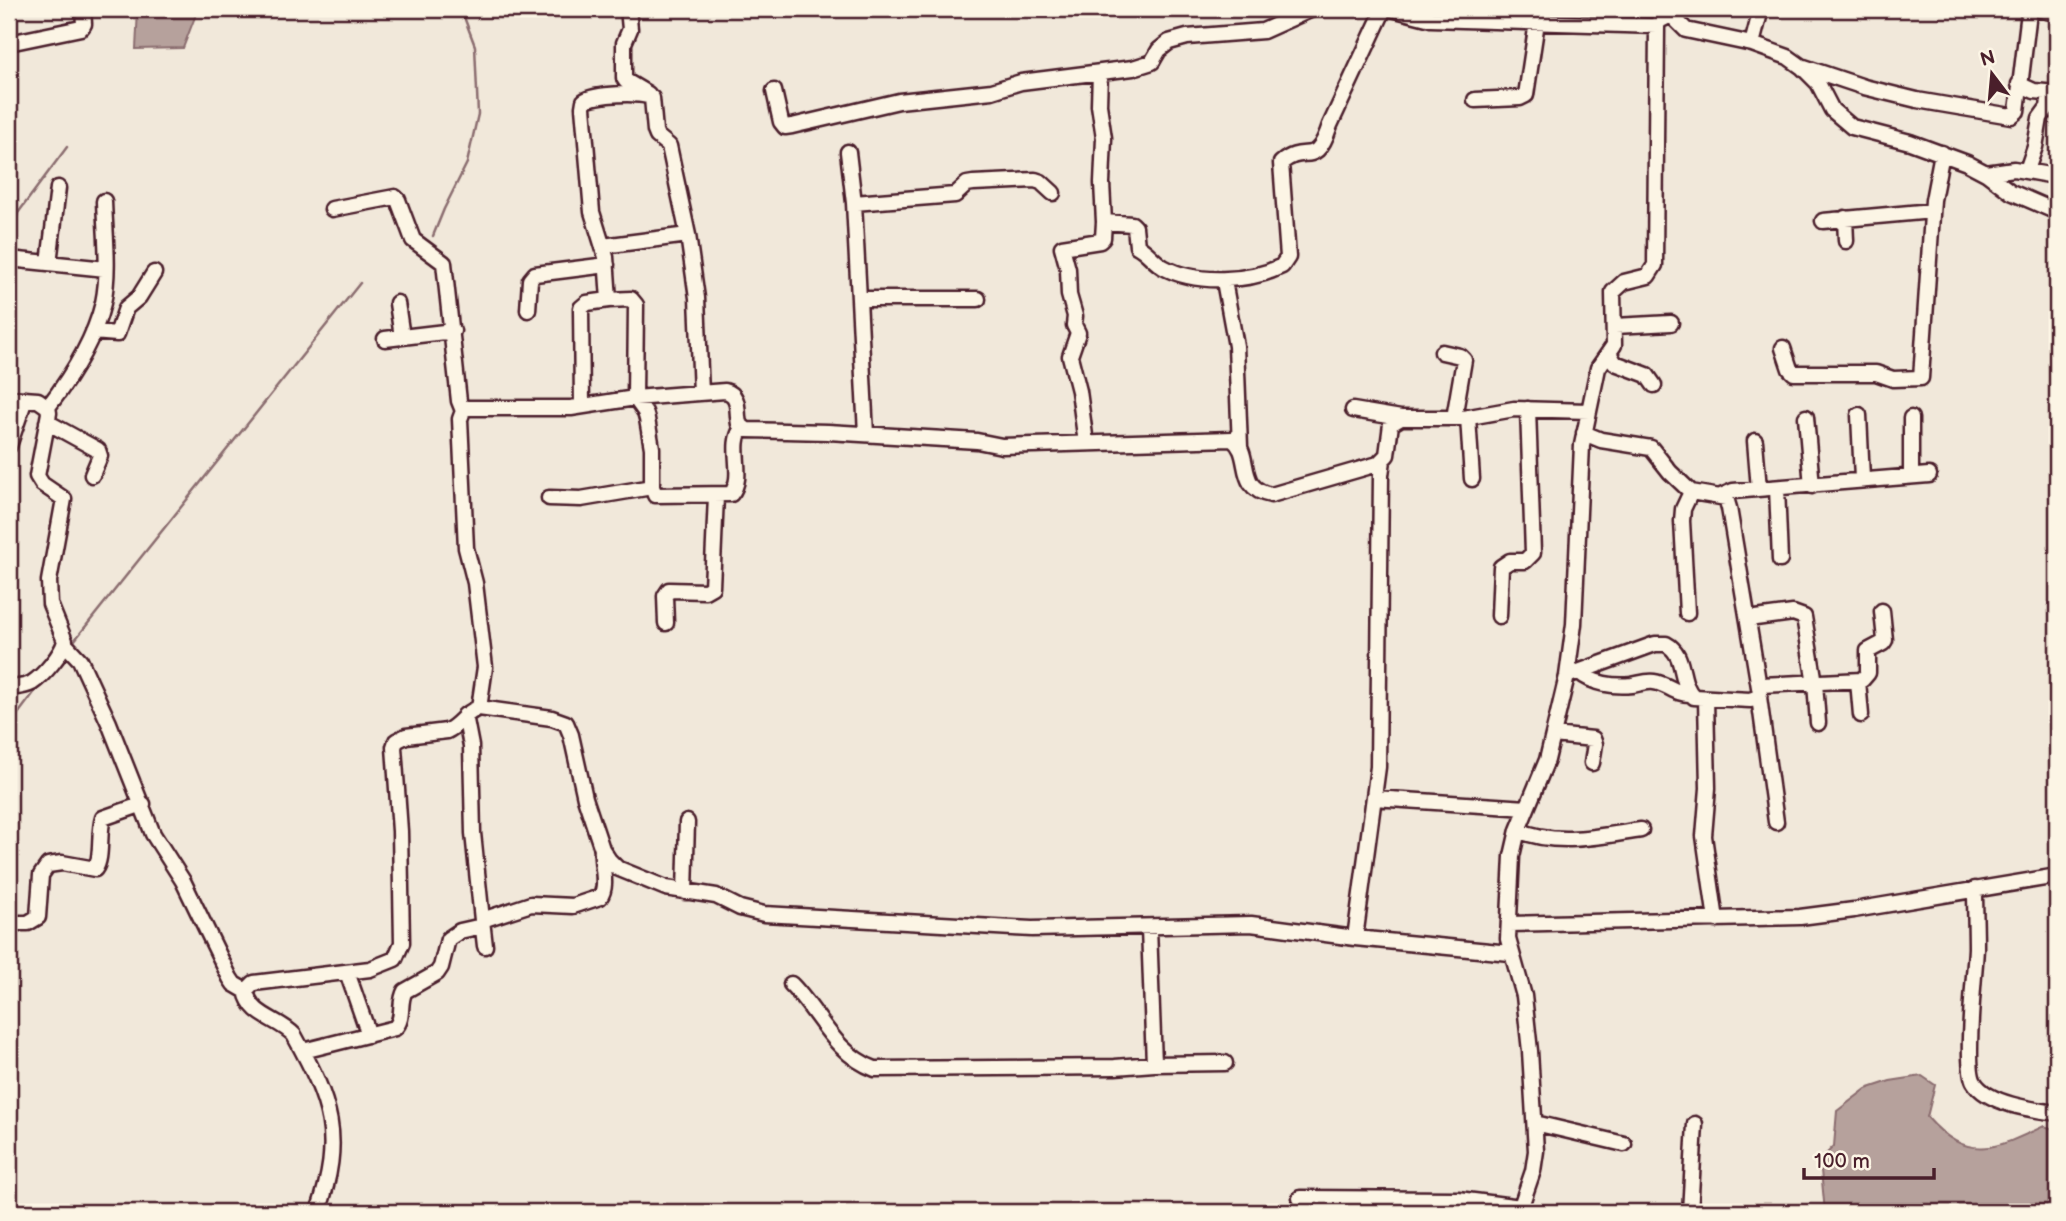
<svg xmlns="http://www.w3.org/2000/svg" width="2066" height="1221" viewBox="0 0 2066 1221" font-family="'Balsamiq Sans',sans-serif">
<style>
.water{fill:#b6a19c;stroke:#8b6d6f;stroke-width:2}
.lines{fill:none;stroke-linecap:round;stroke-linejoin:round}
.stream{stroke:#8b6d6f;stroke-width:2.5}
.minor-casing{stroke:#4a1f2b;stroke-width:19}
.minor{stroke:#fcf5e5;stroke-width:14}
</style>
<rect width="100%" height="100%" fill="#f1e8da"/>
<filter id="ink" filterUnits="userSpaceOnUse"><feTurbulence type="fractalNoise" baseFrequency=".0143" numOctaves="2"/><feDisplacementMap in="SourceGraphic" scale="14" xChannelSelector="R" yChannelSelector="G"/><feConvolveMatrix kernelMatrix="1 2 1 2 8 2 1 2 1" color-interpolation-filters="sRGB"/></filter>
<g filter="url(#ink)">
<path class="water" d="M138 9H198L183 48 136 49Z
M1922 1076 1935 1085 1927 1117C1967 1163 1996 1149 2044 1126L2057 1130V1212H1825L1820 1160 1834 1146 1837 1111 1866 1089 1890 1081Z"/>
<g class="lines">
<path class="stream" d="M433 236 444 209 467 163 478 114 475 46 461 9
M9 247 18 213 67 147
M74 641 360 283
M9 726 39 686"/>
<g class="minor-casing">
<path id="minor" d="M628 9 630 29 624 43V78L626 81 648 94
M1392 9 1431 19 1657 26
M1670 9 1671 15 1686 30 1752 44 1788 57 1802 67 1818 83 1832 110 1852 127 1910 142 1967 163 1986 173 2011 192 2057 212
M9 43 81 28 84 24 83 9
M1752 44 1761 9
M1804 67 1864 87 1917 100 2011 116 2017 111 2029 12 2034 9 2057 13
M1100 72 1099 105 1104 138 1102 183 1104 222
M2019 84 2034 91 2057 93
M774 91 781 122 785 127 792 126 899 101 992 91 1021 82 1133 68 1152 62 1159 50 1169 42 1187 37 1263 31 1312 9
M1475 100 1520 98 1526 95 1537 22
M848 152 854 203
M2027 170 2035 147 2040 118 2048 107 2050 94
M1986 173 2014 169 2049 175
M332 209 395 197 398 200 413 240 444 263 459 401 463 411
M1845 218 1846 241
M1823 221 1932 211
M603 246 688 235
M9 259 106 269
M49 263 58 188
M1224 281 1236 346 1240 447
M859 299H978
M609 300 631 299 636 305 635 398 645 412 647 419 652 448V487L655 495 731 494C746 476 728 446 742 428
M397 303 402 337
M528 310 530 280 535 274 607 265
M1615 326 1671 323
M93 332 117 334 126 308 139 297 154 273
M385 339 453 331
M1783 348 1790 369 1794 373H1876L1893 379 1921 378 1933 200 1942 153
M1442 352 1460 356 1464 360 1454 418
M1609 353 1615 363 1647 375 1654 385
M9 398 38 400 48 407 49 413 37 476 42 484 64 499 49 581 50 604 65 641C62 654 44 675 32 683 25 687 17 687 9 688
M582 406 581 308 587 303 609 300 606 257 592 212 583 107 584 101C594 94 643 91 652 98L655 131 657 136 669 146 688 235 697 298 701 393
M48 407C71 377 94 340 103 303 110 270 105 234 104 201
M1353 410 1401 418
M1859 415 1862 479
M1468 417 1472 479
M1806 417 1812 486
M47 422 98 450 100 456 92 475
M866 434 854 203 955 195 967 184 973 183 1035 180 1041 182 1053 193
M1755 441 1759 489
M1086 443 1079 391 1070 356 1078 333 1074 325 1075 316 1069 295 1068 269 1062 247 1100 241 1103 238 1104 222 1132 224 1135 227 1137 246C1147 251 1153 261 1163 267 1196 285 1250 282 1282 266L1288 257 1281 163C1306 142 1315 171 1330 125L1384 9
M9 446 25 399
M1911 476V418
M1777 488 1780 560
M1721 496 1733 491 1929 475
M549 498 581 499 652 487
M1687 613 1682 521 1683 509 1691 492
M1499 616 1501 567 1510 561H1525L1533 553 1528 409
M1748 619 1793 613 1804 617 1815 683 1818 723
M666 623 665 596 669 590 705 591 712 587 716 496
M65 644 80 660 109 723 153 834 183 881 230 978 234 984 246 991
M1579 672C1593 684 1614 687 1632 685 1639 684 1646 681 1654 682 1668 684 1676 695 1691 694
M1567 676 1655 644H1666C1687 655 1678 683 1694 697L1750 700 1759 697 1760 693 1729 508 1726 498 1691 492 1670 472 1651 448 1601 440 1584 433
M1858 681 1861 715
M1761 685 1862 680 1868 673V651L1883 643 1885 640 1882 611
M1759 697 1776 822
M1706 699 1708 788 1704 836 1716 920
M479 708 485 667 475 583 466 548 460 419 463 411 467 408H571L635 398 725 391C741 395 736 411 739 424L747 430 828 432 977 441 1002 446 1232 439C1254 454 1234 488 1271 495L1378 464 1387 455 1391 424 1401 418H1464L1514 409 1589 411
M465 715 471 746 473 833 482 920
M1553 735 1593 739 1595 744 1592 763
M1374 798 1527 808
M1518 830C1557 847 1601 836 1641 830
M1975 889C1975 909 1976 928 1976 948 1975 973 1964 1065 1974 1082 1987 1104 2034 1110 2057 1113
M685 892 687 822
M9 923H28L38 917 41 875 48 865 62 863 95 869C103 858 98 833 103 818L143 804
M1509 924 1800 917 1854 910 2057 876
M1149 928 1154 1064 1225 1063
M1355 938 1378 767 1381 475 1383 460
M485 946 482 920 531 904 573 906 600 897C609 885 600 864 602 849
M347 972 369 1035
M791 984C819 1012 834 1054 875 1069L1115 1067 1154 1064
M303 1051 395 1028C405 1017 398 1003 405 991L437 973 441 967 448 939 460 931 482 926
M1535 1123 1624 1144
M1300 1198 1458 1199 1521 1207
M318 1212C344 1137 331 1102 294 1035 278 1018 251 1017 246 991L254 983 370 969 395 959 402 943 400 831 394 747 396 741 406 736 447 731C460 725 465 712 479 708L552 718 566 723 571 735 585 798 602 849 609 860 617 868 666 888 716 896 740 908 764 914 1032 929 1251 924 1355 938 1510 953
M1519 1212 1533 1171 1536 1151 1530 1051 1524 996 1508 939 1512 856 1518 830 1547 760 1567 676 1574 624 1582 445 1598 368 1614 345 1613 292 1624 282 1648 276 1655 265 1657 26 1659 21 1671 15
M1690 1212 1695 1124"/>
</g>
<use href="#minor" class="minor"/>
</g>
</g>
<rect width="2066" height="1221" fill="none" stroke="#fcf5e5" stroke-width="35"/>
<rect x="18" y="18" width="2031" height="1186" fill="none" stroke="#4a1f2b" stroke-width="2.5" filter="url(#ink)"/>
<g transform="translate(1992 74) rotate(344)" stroke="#fcf5e5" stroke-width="5" paint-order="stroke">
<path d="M0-5L12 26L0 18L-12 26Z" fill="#4a1f2b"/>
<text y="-10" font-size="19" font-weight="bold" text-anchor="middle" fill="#4a1f2b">N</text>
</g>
<path d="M1804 1168v10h130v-10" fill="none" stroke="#4a1f2b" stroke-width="3.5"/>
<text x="1814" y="1168" font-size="21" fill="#4a1f2b" stroke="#fcf5e5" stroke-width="5" paint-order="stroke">100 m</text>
</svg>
